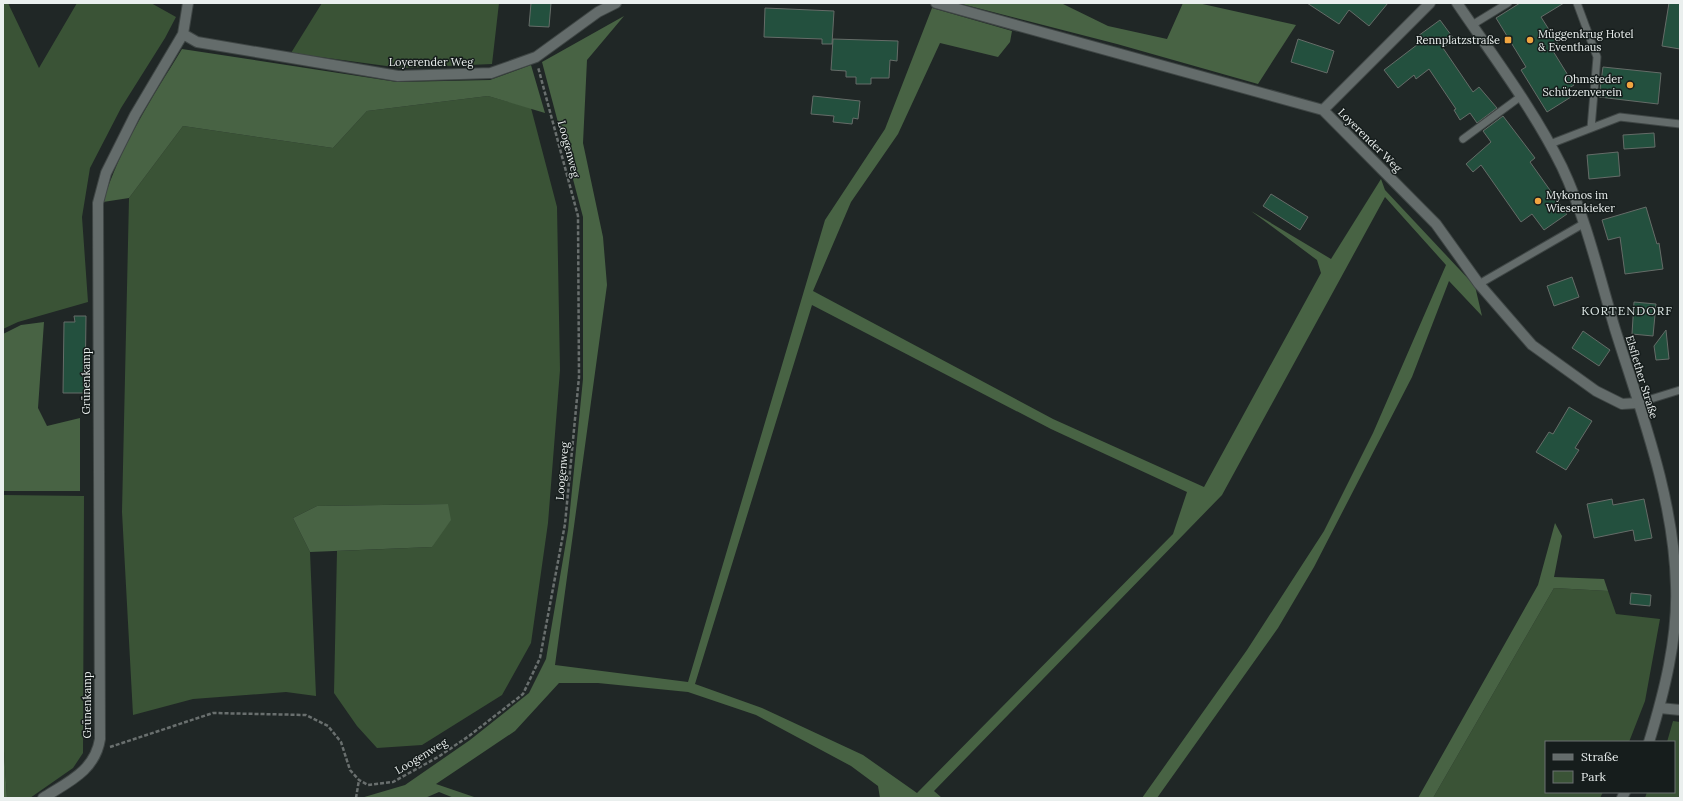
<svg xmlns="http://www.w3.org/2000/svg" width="1683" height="801" viewBox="0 0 1683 801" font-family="Lora,serif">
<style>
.green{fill:#3a5336}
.forest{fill:#486344;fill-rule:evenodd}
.building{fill:#23503e;stroke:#656c68}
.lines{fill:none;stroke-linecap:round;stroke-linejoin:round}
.service-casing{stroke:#3f4645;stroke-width:9}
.minor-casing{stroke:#3f4645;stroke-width:12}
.secondary-casing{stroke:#3f4645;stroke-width:12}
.path{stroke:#696f6e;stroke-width:2.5;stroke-dasharray:4 2;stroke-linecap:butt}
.service{stroke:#646c6b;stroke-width:7}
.minor{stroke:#646c6b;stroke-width:10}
.secondary{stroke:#646c6b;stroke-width:10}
.poi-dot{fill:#f1a540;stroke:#161d1c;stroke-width:1.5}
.labels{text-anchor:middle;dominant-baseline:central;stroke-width:3;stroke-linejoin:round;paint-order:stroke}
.poi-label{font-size:11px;fill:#eaefee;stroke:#161d1c;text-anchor:start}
.street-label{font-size:11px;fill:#eaefee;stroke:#161d1c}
.neighbourhood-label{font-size:12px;letter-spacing:1px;fill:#dce6e4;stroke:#161d1c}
</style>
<rect width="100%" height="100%" fill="#202726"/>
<path class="green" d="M3 3H8L39 68 77 3H151L176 17 165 38 121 108 90 168 82 217 88 302 18 322 3 329Z
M322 3H499L492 64 401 68 291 53Z
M488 96 531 108 557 207 560 370 548 523 531 643 502 695 422 745 377 748 357 726 334 693 337 551 432 547 447 504 317 506 293 518 310 552 316 696 286 692 193 699 133 715 122 512 129 198 183 126 333 148 367 111Z
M3 495 84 496 83 753 73 768 30 798H7L3 736Z
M1554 588 1608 591 1616 614 1660 619 1645 701 1629 742H1546V792H1603L1600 798H1433Z
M1673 721 1680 722V798H1645L1647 792H1674V742H1667Z"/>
<path class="forest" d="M958 3H1061L1108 26 1167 39 1183 3H1198L1296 25 1258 84 1117 44Z
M932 8 1012 31 1010 42 998 57 940 43 898 134 851 202 813 291 1053 419 1204 487 1321 273 1317 260 1251 211 1331 259 1381 179 1385 190 1475 286 1482 316 1449 281 1412 377 1314 567 1278 628 1157 798H1142L1247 650 1324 531 1373 433 1446 265 1385 197 1222 495 934 791 942 798H880L878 786 851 766 756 715 688 692 598 683H559L515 731 436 784 477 798H454L439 792 425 798H361L405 785 470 740 529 693 546 659 568 530 583 379V217L542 62 624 16 587 60 583 143 603 237 607 285 555 665 688 682 825 220 885 129ZM812 305 1051 429 1187 492 1173 534 917 793 863 755 762 708 695 684Z
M182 49 397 82 490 80 531 65 545 113 488 96 367 111 333 148 183 126 129 198 103 202C120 147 152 98 182 49Z
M44 322 38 408 47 426 80 418V491H3V334L21 325Z
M448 504 451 520 432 547 310 552 293 518 317 506Z
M1555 523 1562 536 1554 577 1604 579 1608 591 1554 588 1433 798H1418L1538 585Z
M3 736 7 798H3Z"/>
<path class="building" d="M531 3H551L549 27 529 26Z
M1307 3H1388L1369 26 1349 10 1339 24Z
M1520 3H1564L1541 17 1560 47 1553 51 1574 85 1566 90 1571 97 1547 112 1521 70 1526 67 1496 18Z
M1669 3H1680V49L1662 46Z
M765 8 834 11 832 44H822V39L764 37Z
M1440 20 1454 39 1443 48 1473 92 1479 87 1497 108 1477 123 1470 113 1460 120 1454 110 1456 109 1429 69 1416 79 1414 75 1398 88 1384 70 1422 41 1418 36Z
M833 39 898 41 897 61 890 60 889 78H871V84H856V77H846V71L831 70Z
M1298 39 1334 51 1327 73 1291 62Z
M1603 67 1661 73 1658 104 1599 97Z
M813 96 860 101 858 119 853 118 852 124 833 122 834 116 811 114Z
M1503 116 1535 158 1530 162 1567 214 1544 230 1532 214 1521 222 1481 165 1473 172 1466 164 1491 142 1483 131Z
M1654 133 1655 147 1624 149 1623 135Z
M1618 152 1620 176 1589 179 1587 155Z
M1271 194 1308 217 1300 230 1263 206Z
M1646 207 1657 244 1659 243 1663 269 1625 274 1620 237 1608 240 1602 220Z
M1572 277 1579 297 1554 306 1547 286Z
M1634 302 1656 304 1653 336 1632 334Z
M74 316H86L85 393H63L64 322H75Z
M1666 330 1669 359 1656 360 1654 346Z
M1583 331 1610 350 1599 366 1572 348Z
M1569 407 1592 421 1575 448 1579 450 1566 470 1536 452 1549 432 1553 434Z
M1612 499 1613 505 1644 499 1652 538 1635 541 1633 530 1594 538 1587 504Z
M1631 593 1651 595 1650 606 1630 604Z"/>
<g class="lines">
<g class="service-casing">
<path id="service" d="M1577 3 1597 57 1591 128
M1472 25 1508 3
M1463 139 1520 97
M1550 144 1620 117 1680 124
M1479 284 1583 224
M1638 403 1680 390"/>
</g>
<g class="minor-casing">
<path id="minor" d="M936 3 1323 110 1436 224 1479 284 1532 345 1596 391 1622 404 1638 403
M183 34 197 42 398 76 491 73 536 57 598 12 616 3
M1323 110 1430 3
M1660 708 1680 710
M43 798C68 782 95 771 100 739L98 203 106 173 135 115 183 34 188 3"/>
</g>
<g class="secondary-casing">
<path id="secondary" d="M1457 3C1493 56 1534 110 1562 167 1586 218 1599 275 1615 329 1641 412 1674 498 1676 586 1678 639 1664 693 1649 742
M1622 798 1625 792"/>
</g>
<path class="path" d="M110 747 213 713 306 715 328 726 341 742 350 770 359 780 368 785 393 782 438 757 469 736 523 694 540 658 565 524 579 377 578 216 538 67
M356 798 359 780"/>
<use href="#service" class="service"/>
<use href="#minor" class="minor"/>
<use href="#secondary" class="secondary"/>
</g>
<g class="poi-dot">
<rect x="1504" y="36" width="8" height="8" rx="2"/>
<circle cx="1530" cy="40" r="4"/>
<circle cx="1630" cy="85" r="4"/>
<circle cx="1538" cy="201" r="4"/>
</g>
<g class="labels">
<g class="poi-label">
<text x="1538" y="34">Müggenkrug Hotel<tspan x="1538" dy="13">&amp; Eventhaus</tspan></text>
<text x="1500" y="40" text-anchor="end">Rennplatzstraße</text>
<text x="1622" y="79" text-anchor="end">Ohmsteder<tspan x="1622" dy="13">Schützenverein</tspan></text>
<text x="1546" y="195">Mykonos im<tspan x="1546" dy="13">Wiesenkieker</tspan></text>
</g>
<g class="street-label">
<text x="431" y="62">Loyerender Weg</text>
<text transform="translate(1370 140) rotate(45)">Loyerender Weg</text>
<text transform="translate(569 149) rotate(75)">Loogenweg</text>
<text transform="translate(1642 377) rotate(73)">Elsflether Straße</text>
<text transform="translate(86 381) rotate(-90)">Grünenkamp</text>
<text transform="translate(562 471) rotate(-85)">Loogenweg</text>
<text transform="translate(87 705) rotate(-90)">Grünenkamp</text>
<text transform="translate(421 756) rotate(-31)">Loogenweg</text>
</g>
<g class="neighbourhood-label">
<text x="1627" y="310">KORTENDORF</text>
</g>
</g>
<rect width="1683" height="801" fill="none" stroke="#eaefee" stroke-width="8"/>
<rect x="1545" y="741" width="130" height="52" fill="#161d1c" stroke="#6b7170"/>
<rect x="1553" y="754" width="20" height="6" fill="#646c6b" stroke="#6b7170"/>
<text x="1581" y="761" font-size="12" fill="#eaefee">Straße</text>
<rect x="1553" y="771" width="20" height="12" fill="#3a5336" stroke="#6b7170"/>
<text x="1581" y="781" font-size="12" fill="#eaefee">Park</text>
</svg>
